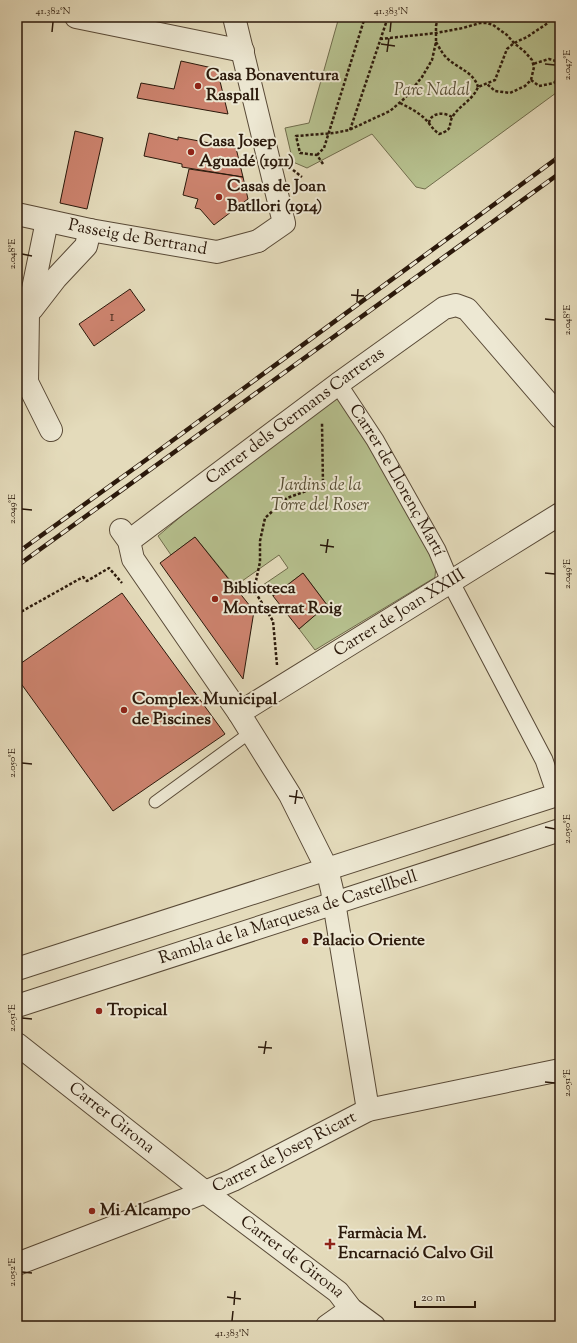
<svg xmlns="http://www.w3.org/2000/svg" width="577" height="1343" viewBox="0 0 577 1343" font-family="'Sorts Mill Goudy',serif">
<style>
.green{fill:#b6c08e;stroke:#706c4c}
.building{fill:#cc836e;stroke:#2b190b}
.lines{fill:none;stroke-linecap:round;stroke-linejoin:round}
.service-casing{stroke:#594a37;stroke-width:13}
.pedestrian-casing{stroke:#594a37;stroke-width:19}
.minor-casing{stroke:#594a37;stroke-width:24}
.tertiary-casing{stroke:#594a37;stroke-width:24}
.path{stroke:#2b190b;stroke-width:2.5;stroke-dasharray:3 2;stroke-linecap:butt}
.service{stroke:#ede8d3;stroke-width:11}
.pedestrian{stroke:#ede8d3;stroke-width:17}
.minor{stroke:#ede8d3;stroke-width:22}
.tertiary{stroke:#ede8d3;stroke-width:22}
.rail-casing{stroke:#2b190b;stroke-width:4.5}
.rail{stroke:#ede8d3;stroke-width:3;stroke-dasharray:9;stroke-linecap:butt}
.ticks{fill:none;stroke:#2b190b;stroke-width:1.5}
.poi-dot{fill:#8f2418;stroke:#ede8d3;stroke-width:1.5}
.labels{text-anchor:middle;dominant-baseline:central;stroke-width:4;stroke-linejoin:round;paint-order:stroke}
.number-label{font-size:15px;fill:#533424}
.poi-label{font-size:17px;font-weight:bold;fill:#2b190b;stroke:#ede8d3;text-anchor:start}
.park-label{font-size:17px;font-style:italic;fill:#554b32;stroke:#ede8d3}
.street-label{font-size:17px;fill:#2b190b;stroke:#ede8d3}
.neatline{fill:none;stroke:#2b190b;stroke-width:1.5}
.ticks-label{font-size:10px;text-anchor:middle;fill:#2b190b}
</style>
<rect width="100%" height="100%" fill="#e4dbbb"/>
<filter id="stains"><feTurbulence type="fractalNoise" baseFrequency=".005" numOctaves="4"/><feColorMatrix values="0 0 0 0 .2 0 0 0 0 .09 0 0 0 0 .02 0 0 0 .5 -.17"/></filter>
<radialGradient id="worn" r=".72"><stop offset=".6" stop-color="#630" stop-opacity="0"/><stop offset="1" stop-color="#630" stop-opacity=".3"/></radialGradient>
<path class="green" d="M339 17H560V90L425 189 416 187 372 134 307 168 293 162 285 128 309 123Z
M340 393 436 563 435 577 434 578 315 650 299 629 327 605 303 573 273 596 263 585 288 568 279 555 235 586 195 537 171 555 158 536 259 450Z"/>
<path class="building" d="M181 61 217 69 228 114 137 98 141 83 174 89Z
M75 131 103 138 87 209 60 203Z
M149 133 178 140V137L236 148 243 177 182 167V164L144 156Z
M189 169 243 177 248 199 214 225 200 209 195 208 198 199 183 195Z
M130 289 145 310 94 346 79 324Z
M195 537 254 611 243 679 160 563Z
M303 573 327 605 299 629 273 596Z
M122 593 225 734 113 811 17 678V666Z"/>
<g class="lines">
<g class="service-casing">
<path id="service" d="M155 802 251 732"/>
</g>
<g class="pedestrian-casing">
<g id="pedestrian">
<path id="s1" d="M338 384 375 440 437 550 450 581 544 760 556 795"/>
</g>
</g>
<g class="minor-casing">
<g id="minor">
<path d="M76 17 243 51"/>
<path id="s2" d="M17 214 90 230 217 252 258 241"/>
<path d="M47 221 28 313 27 382 51 430"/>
<path d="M32 309 56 278 86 246 90 230"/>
<path d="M121 530 129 541 133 559 239 713 290 795 327 869 332 890 368 1110"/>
<path id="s3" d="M129 541 338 384 444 308 456 305 467 309 560 417"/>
<path id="s4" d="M239 713 560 514"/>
<path id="s5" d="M17 1044 205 1192 338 1292 351 1309 374 1326"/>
<path id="s6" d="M17 1264 205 1192 233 1180 368 1110 560 1070"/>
<path d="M327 1326 351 1309"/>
</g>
</g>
<g class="tertiary-casing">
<g id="tertiary">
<path d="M234 17 284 223 258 241"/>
<path d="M17 969 560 794"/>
<path id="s7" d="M17 1006 560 830"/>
</g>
</g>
<path class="path" d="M559 17H560
M380 39 436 33 463 28 480 23H487L493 25 507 35 514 43 525 52 532 60 534 67 531 80 525 86 510 93 495 91 487 84
M436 42C440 49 443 55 449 60 460 69 474 73 478 87
M531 80 539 86 554 83C561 74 563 70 556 61L549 59 533 64
M400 103C408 107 416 111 423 117 429 122 432 129 439 134 455 129 447 125 453 116 460 105 473 100 478 87L495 80 507 49 514 43 527 37 548 23 550 17
M429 123C431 112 444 112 452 117
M350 130 388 17
M317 155 324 148 365 17
M323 164 317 155 300 153 296 136 334 133 349 130 390 111 405 98 422 77 432 60 436 42V26L438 17
M293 170 302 177
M17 614 83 577 87 581 109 568 122 583
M277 665 273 621 254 590 260 562V541L265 518 287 498 323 485 322 423
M559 853 560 906"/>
<use href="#service" class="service"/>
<use href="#pedestrian" class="pedestrian"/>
<use href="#minor" class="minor"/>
<use href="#tertiary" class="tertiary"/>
<g class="rail-casing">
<path id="rail" d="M17 553 150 457 560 156
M17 566 560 173"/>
</g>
<use href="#rail" class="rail"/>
</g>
<path class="ticks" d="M52 32 53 22M390 32 391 22M381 44 395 46M387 52 389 38M545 64 555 65M22 254 32 256M351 295 364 296M357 302 358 289M545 319 555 320M22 509 32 510M320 545 334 547M326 553 328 539M545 573 555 574M22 763 32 764M289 796 303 798M295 804 297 790M545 827 555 829M22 1018 32 1019M258 1047 272 1048M264 1054 266 1041M545 1082 555 1083M22 1272 32 1273M227 1297 241 1299M234 1305 235 1291M232 1321 233 1311"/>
<g class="poi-dot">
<circle cx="198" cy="86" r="4"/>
<circle cx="191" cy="152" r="4"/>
<circle cx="219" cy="197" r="4"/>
<circle cx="215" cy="599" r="4"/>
<circle cx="124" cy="710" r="4"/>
<circle cx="305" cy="941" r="4"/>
<circle cx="99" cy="1011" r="4"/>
<circle cx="92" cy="1211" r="4"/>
<path d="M328 1238h4v4h4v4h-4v4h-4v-4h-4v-4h4z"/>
</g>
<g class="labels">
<g class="number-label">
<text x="112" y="317">1</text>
</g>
<g class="poi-label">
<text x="206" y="76">Casa Bonaventura<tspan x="206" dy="20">Raspall</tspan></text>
<text x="199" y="142">Casa Josep<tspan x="199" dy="20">Aguadé (1911)</tspan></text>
<text x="227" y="187">Casas de Joan<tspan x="227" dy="20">Batllori (1914)</tspan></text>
<text x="223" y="589">Biblioteca<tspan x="223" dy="20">Montserrat Roig</tspan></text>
<text x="132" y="700">Complex Municipal<tspan x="132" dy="20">de Piscines</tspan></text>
<text x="313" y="941">Palacio Oriente</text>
<text x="107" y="1011">Tropical</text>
<text x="100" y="1211">Mi Alcampo</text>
<text x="338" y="1234">Farmàcia M.<tspan x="338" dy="20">Encarnació Calvo Gil</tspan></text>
</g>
<g class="park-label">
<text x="432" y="91">Parc Nadal</text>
<text x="320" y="486">Jardins de la<tspan x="320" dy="20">Torre del Roser</tspan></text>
</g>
<g class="street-label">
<text stroke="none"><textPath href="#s2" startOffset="123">Passeig de Bertrand</textPath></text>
<text stroke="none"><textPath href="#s3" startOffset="208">Carrer dels Germans Carreras</textPath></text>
<text stroke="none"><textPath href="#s1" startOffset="113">Carrer de Llorenç Martí</textPath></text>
<text stroke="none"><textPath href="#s4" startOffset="189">Carrer de Joan XXIII</textPath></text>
<text stroke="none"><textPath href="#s7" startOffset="285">Rambla de la Marquesa de Castellbell</textPath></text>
<text stroke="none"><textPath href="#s5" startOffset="120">Carrer Girona</textPath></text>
<text stroke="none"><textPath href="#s6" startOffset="290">Carrer de Josep Ricart</textPath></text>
<text stroke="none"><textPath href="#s5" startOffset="348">Carrer de Girona</textPath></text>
</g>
</g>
<rect width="577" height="1343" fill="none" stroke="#e4dbbb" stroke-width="44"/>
<path d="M415 1301v6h60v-6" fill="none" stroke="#2b190b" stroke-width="2"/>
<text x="421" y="1301" font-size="12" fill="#2b190b" stroke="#ede8d3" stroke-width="3" paint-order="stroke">20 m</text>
<rect x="22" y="22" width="533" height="1299" class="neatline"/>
<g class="ticks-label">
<text x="53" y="14">41.382°N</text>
<text x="391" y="14">41.383°N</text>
<text transform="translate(566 65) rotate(-90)" y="4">2.047°E</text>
<text transform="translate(11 254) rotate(-90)" y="4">2.048°E</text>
<text transform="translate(566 320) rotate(-90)" y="4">2.048°E</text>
<text transform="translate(11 509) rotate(-90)" y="4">2.049°E</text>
<text transform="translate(566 574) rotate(-90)" y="4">2.049°E</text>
<text transform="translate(11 763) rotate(-90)" y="4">2.050°E</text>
<text transform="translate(566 829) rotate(-90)" y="4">2.050°E</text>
<text transform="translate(11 1018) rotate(-90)" y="4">2.051°E</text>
<text transform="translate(566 1083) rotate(-90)" y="4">2.051°E</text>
<text transform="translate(11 1272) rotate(-90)" y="4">2.052°E</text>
<text x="232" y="1336">41.383°N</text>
</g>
<rect width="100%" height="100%" filter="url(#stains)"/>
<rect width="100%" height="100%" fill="url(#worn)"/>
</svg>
